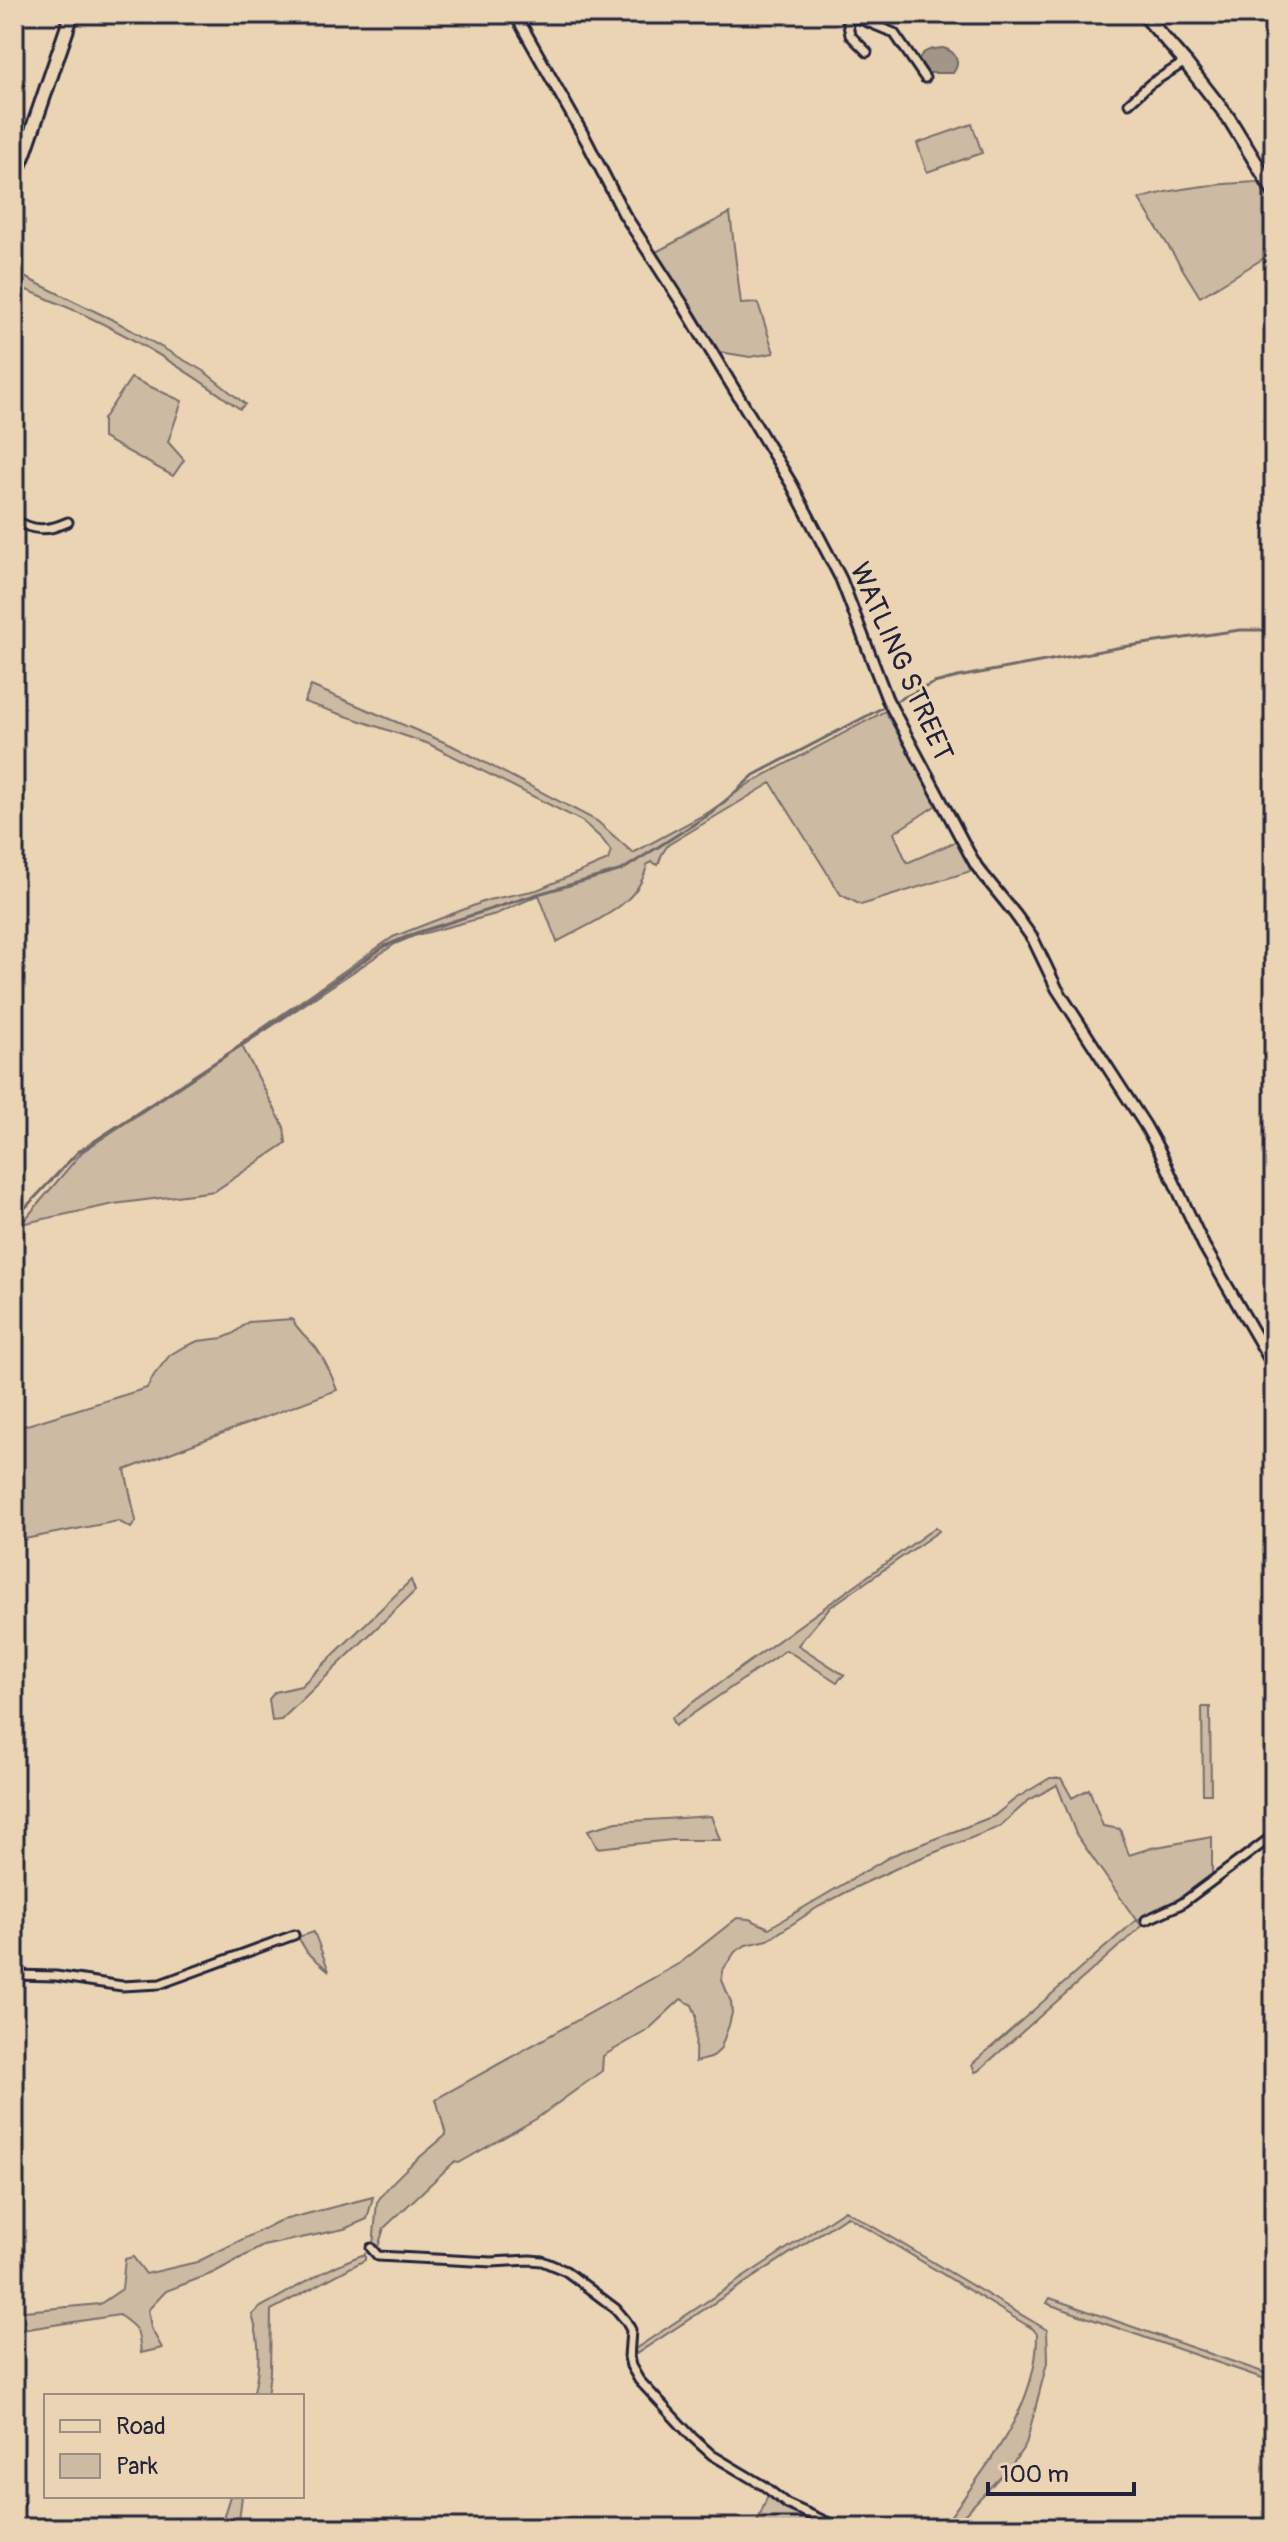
<svg xmlns="http://www.w3.org/2000/svg" width="1288" height="2542" viewBox="0 0 1288 2542" font-family="Pangolin,sans-serif">
<style>
.green{fill:#cdbaa2;stroke:#786e6e;stroke-width:2}
.water{fill:#a39588;stroke:#6f6769;stroke-width:2}
.lines{fill:none;stroke-linecap:round;stroke-linejoin:round}
.stream{stroke:#6f6769;stroke-width:3}
.minor-casing{stroke:#22223b;stroke-width:13}
.tertiary-casing{stroke:#22223b;stroke-width:15}
.secondary-casing{stroke:#22223b;stroke-width:17}
.primary-casing{stroke:#22223b;stroke-width:18}
.minor{stroke:#ead4b3;stroke-width:7}
.tertiary{stroke:#ead4b3;stroke-width:9}
.secondary{stroke:#ead4b3;stroke-width:11}
.primary{stroke:#ead4b3;stroke-width:12}
.labels{text-anchor:middle;dominant-baseline:central;stroke-width:6;stroke-linejoin:round;paint-order:stroke}
.street-label{font-size:28px;fill:#22223b;stroke:#ead4b3}
</style>
<rect width="100%" height="100%" fill="#ead4b3"/>
<filter id="ink" filterUnits="userSpaceOnUse"><feTurbulence type="fractalNoise" baseFrequency=".0125" numOctaves="2"/><feDisplacementMap in="SourceGraphic" scale="16" xChannelSelector="R" yChannelSelector="G"/><feConvolveMatrix kernelMatrix="1 2 1 2 8 2 1 2 1" color-interpolation-filters="sRGB"/></filter>
<g filter="url(#ink)">
<path class="green" d="M972 124 982 153 927 172 917 143Z
M1258 182 1274 208V252L1200 297 1139 199C1178 187 1218 184 1258 182Z
M730 213 741 304 758 303 774 353 750 357 720 352 656 252Z
M14 272 115 321 205 372 245 404 240 409C184 368 124 331 60 304 45 298 30 290 14 286Z
M131 378 182 401 168 442 184 460 173 476 103 438V419Z
M311 686 451 745 597 821 633 853 709 812 750 783 885 711 938 804 894 833 907 863 957 841 971 871 861 905 841 895 771 783 668 845 662 854 658 865 652 862 647 865C639 907 590 923 557 942L539 895 496 914 414 936 395 944 242 1046 284 1127 286 1143 215 1191 114 1204 21 1224 82 1152 241 1046V1043L393 937 488 900 537 890 608 860 611 851 602 839 582 821 429 744 304 702Z
M292 1319C298 1331 309 1339 317 1349 326 1362 332 1376 337 1390L125 1470 136 1521 131 1528 118 1521 14 1541V1429L147 1388 154 1375 170 1355 182 1348 198 1341 223 1338 233 1334 248 1322Z
M936 1527 939 1531 829 1608 798 1645 844 1675 837 1682 786 1650 675 1726 671 1718Z
M411 1580 415 1591 281 1720 272 1721 269 1699 275 1692 301 1686Z
M1202 1707H1210L1211 1794H1203Z
M1050 1778H1061L1072 1798 1089 1789 1103 1826 1120 1829 1129 1855 1151 1848 1212 1837V1876L1181 1899 1137 1920 1142 1926 978 2071 975 2072 972 2064 1136 1920 1076 1834 1057 1785 1029 1800 999 1827 908 1863 856 1887 818 1907 768 1940 746 1945 735 1952 723 1970 722 1980 731 2002 732 2013 729 2025 720 2050 711 2058 695 2062 696 2015 692 2005 681 1999 648 2030 603 2056 602 2071 536 2119 459 2163 454 2162 384 2228 378 2247 381 2251 373 2247 377 2202C395 2175 422 2156 446 2135L436 2099 680 1963 737 1918 749 1919 769 1928 893 1855 994 1816 1015 1799Z
M711 1816 720 1840H672L597 1848 588 1830 617 1822Z
M314 1932 329 1971 307 1952 298 1937Z
M373 2197 367 2219 344 2229 263 2246 213 2273 166 2291 148 2310 151 2328 162 2348 141 2353C139 2330 138 2328 119 2315L14 2331V2312L100 2304 122 2289 125 2259 133 2257 146 2274 197 2262 279 2221Z
M845 2210 1047 2330 1048 2359 1026 2444 1014 2462 952 2528H942C983 2469 1038 2409 1037 2334L1033 2329 847 2216 636 2354 635 2349Z
M365 2254V2260L271 2310 270 2372 267 2396H253C260 2367 261 2343 252 2315L259 2308C294 2289 328 2267 365 2254Z
M1050 2298 1274 2376V2382L1051 2305 1047 2303Z
M768 2495 800 2515 831 2528H755Z
M230 2496H242L238 2528H220Z"/>
<path class="water" d="M943 48C955 51 962 62 953 73H929L923 68 919 59C923 49 934 49 943 48Z"/>
<g class="lines">
<path class="stream" d="M898 700 934 683 958 677 1122 647 1240 630H1274
M14 1207H26L78 1152 243 1044 385 946 416 933 538 894 622 870 713 812 754 775 882 708"/>
<g class="minor-casing">
<path id="minor" d="M846 14 850 35 867 52
M848 14 894 33 925 78
M1129 103 1150 84 1185 62
M14 519C33 532 48 531 68 522
M1146 1920 1181 1904 1274 1835
M14 1975 56 1976 122 1986 160 1984 294 1935
M371 2248 378 2256 492 2262 530 2260 542 2261 566 2271 616 2309 626 2321 631 2330 629 2357 631 2366 639 2380 692 2437 712 2455 764 2486 787 2504 840 2528"/>
</g>
<g class="tertiary-casing">
<path id="tertiary" d="M515 14 586 140 624 214 685 308 792 485 841 579 887 699 969 853 977 867 1015 914 1033 939 1057 989 1145 1125 1160 1152 1204 1246 1274 1367"/>
</g>
<g class="secondary-casing">
<path id="secondary" d="M1143 14 1185 62 1228 117 1274 192"/>
</g>
<g class="primary-casing">
<path id="primary" d="M14 178 24 154 72 14"/>
</g>
<use href="#minor" class="minor"/>
<use href="#tertiary" class="tertiary"/>
<use href="#secondary" class="secondary"/>
<use href="#primary" class="primary"/>
</g>
</g>
<g class="labels">
<g class="street-label">
<text transform="translate(901 662) rotate(66)">WATLING STREET</text>
</g>
</g>
<rect width="1288" height="2542" fill="none" stroke="#ead4b3" stroke-width="48"/>
<rect x="24" y="24" width="1240" height="2494" fill="none" stroke="#22223b" stroke-width="3" filter="url(#ink)"/>
<rect x="44" y="2394" width="260" height="104" fill="#ead4b3" stroke="#9a8d83" stroke-width="2"/>
<rect x="60" y="2420" width="40" height="12" fill="#ead4b3" stroke="#9a8d83" stroke-width="2"/>
<text x="116" y="2434" font-size="24" fill="#22223b">Road</text>
<rect x="60" y="2454" width="40" height="24" fill="#cdbaa2" stroke="#9a8d83" stroke-width="2"/>
<text x="116" y="2474" font-size="24" fill="#22223b">Park</text>
<path d="M988 2482v12h146v-12" fill="none" stroke="#22223b" stroke-width="4"/>
<text x="1000" y="2482" font-size="24" fill="#22223b" stroke="#ead4b3" stroke-width="6" paint-order="stroke">100 m</text>
</svg>
